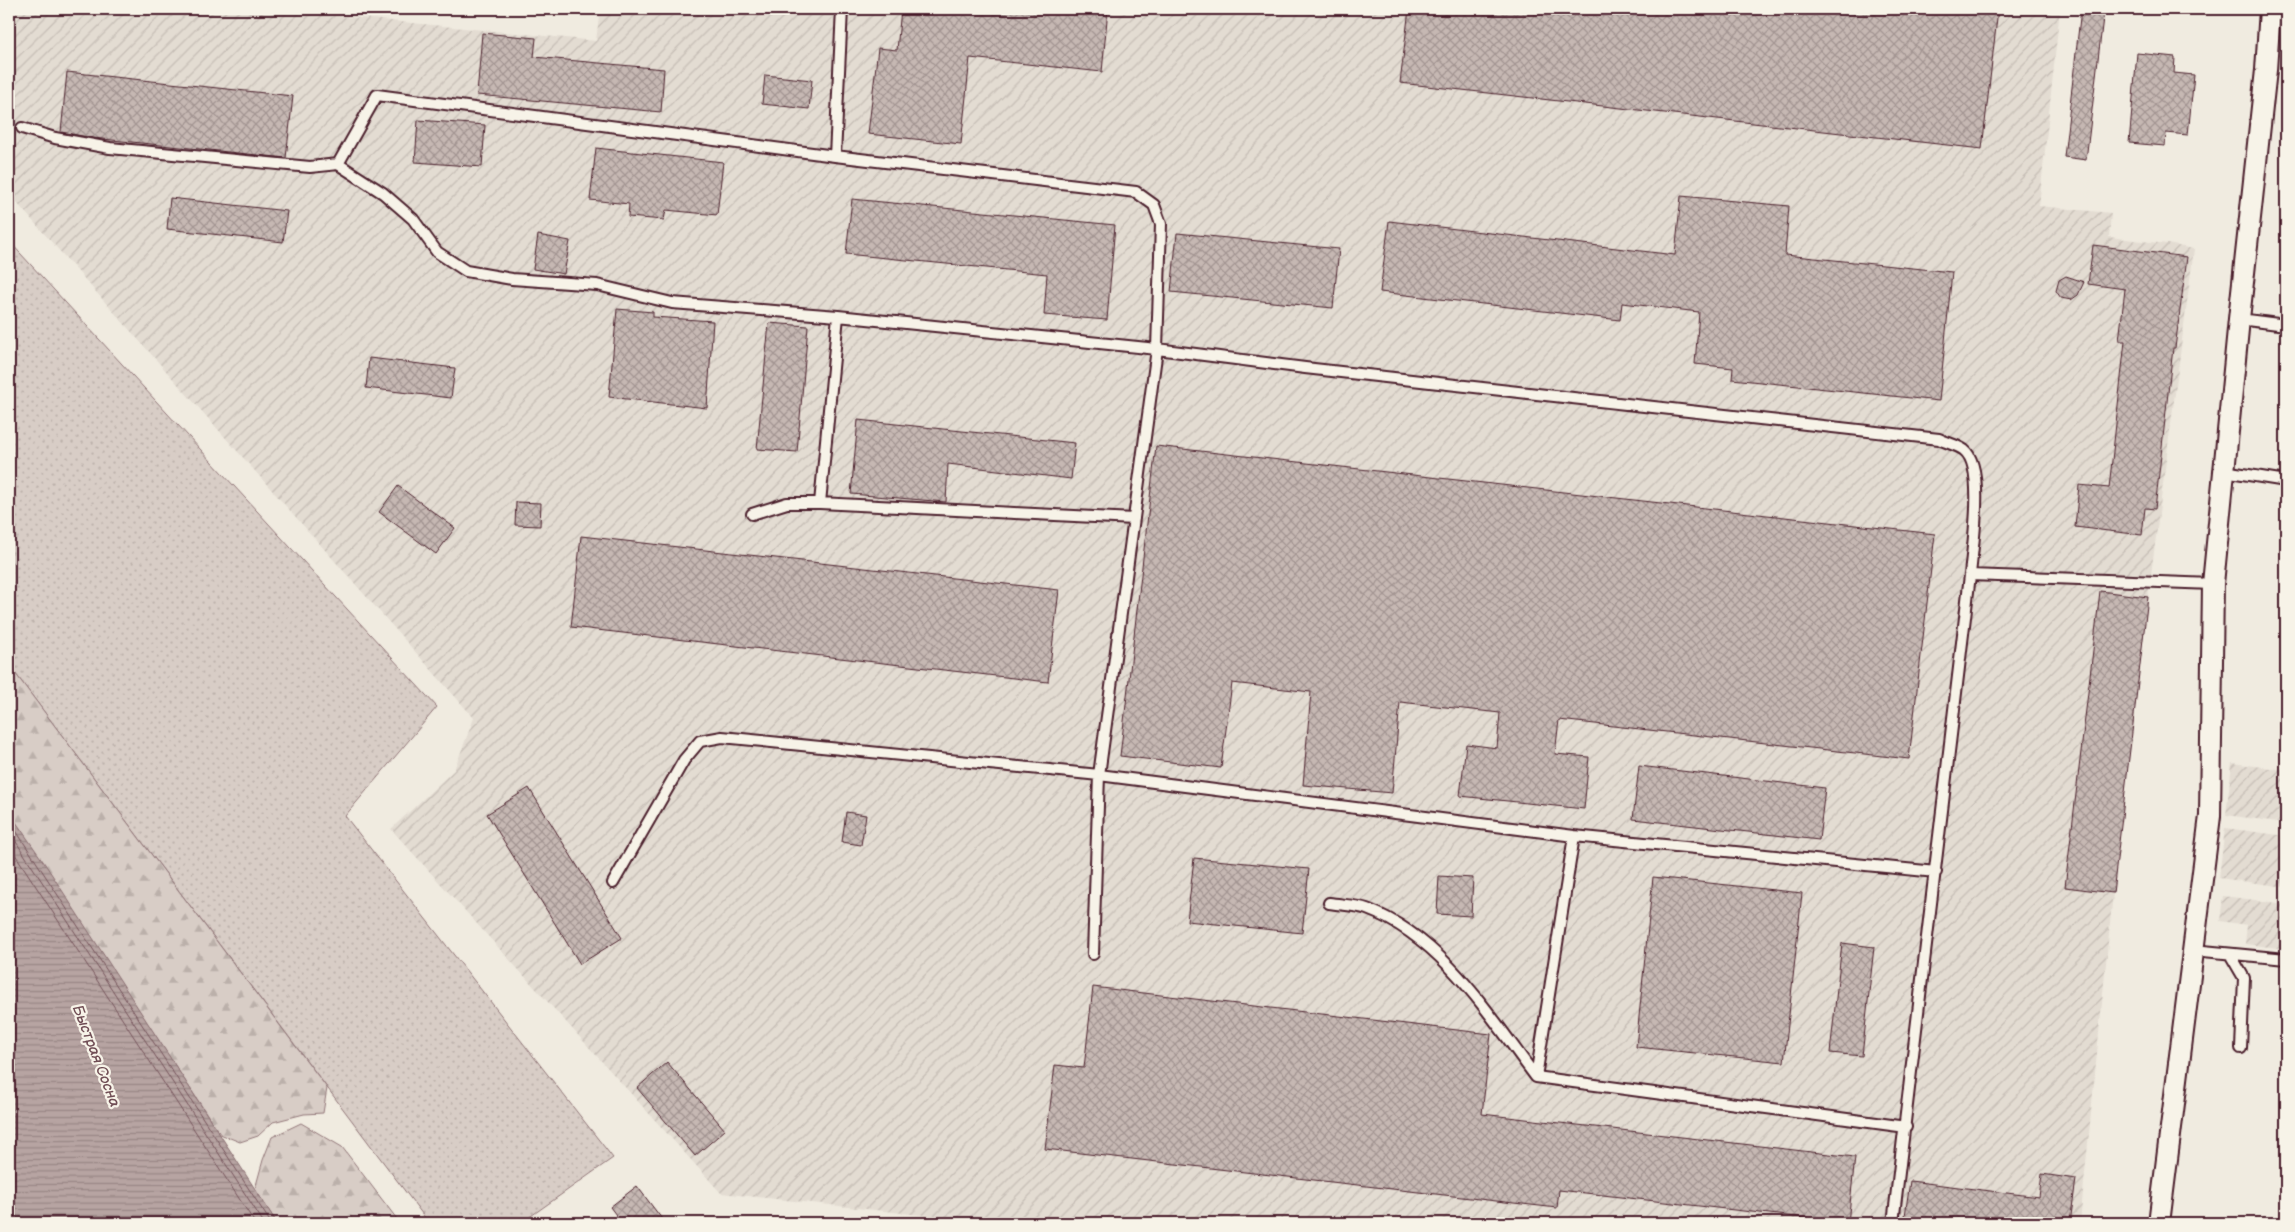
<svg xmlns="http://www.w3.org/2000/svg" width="2295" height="1232" viewBox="0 0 2295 1232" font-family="'Balsamiq Sans',sans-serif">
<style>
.industrial{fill:url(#industrial-furrows)}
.grass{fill:url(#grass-dots);stroke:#917678}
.forest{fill:url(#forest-firs);stroke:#917678}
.water{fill:url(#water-rules);stroke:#8b6f72}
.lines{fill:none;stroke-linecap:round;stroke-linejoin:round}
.shore{stroke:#76545b;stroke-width:1}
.building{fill:url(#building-cross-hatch);stroke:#4a1f2b}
.service-casing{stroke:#4a1f2b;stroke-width:14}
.minor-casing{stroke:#4a1f2b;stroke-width:24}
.service{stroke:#f7f3e8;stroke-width:10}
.minor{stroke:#f7f3e8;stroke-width:20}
.labels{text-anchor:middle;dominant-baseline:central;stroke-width:4.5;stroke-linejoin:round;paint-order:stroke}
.water-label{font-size:15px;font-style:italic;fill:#704e55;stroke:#f7f3e8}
</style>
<defs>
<pattern id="industrial-furrows" width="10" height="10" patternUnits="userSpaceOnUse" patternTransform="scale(1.25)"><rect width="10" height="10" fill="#e3dcd2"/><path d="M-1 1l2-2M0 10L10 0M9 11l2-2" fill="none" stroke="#c4bcb4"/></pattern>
<pattern id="grass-dots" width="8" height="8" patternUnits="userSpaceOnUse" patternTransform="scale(1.25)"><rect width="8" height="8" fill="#d8cdc6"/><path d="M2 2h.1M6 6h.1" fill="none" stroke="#bbb0aa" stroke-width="1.8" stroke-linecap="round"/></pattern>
<pattern id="forest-firs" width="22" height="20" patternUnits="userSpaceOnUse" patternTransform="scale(1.25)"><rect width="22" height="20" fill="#d8cdc6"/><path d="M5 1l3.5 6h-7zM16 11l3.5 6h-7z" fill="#bbb0aa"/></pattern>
<pattern id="water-rules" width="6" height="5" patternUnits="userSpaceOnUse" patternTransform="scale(1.25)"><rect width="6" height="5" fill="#b7a4a2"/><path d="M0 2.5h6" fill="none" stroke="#978584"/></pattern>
<pattern id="building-cross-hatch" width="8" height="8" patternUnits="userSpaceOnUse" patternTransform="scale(1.25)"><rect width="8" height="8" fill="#c6b8b3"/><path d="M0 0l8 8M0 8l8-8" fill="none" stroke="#a39592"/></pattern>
</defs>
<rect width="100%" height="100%" fill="#f0ebe0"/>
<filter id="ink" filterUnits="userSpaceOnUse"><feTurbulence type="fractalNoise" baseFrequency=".02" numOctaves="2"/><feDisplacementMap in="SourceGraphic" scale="10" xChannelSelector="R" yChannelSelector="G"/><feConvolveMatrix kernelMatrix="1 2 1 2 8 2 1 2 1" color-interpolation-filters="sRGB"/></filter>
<g filter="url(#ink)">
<path class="industrial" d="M9 9H270L596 41 600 9H2060L2039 206 2111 213 2109 237 2167 244 2194 249 2148 597 2113 893 2080 1223H992L721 1193 391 829 454 770 474 718 9 194Z
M2232 763 2286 770V823L2226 815Z
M2225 828 2286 836V887L2219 878Z
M2223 896 2286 904V949L2245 944 2247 925 2220 921Z"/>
<path class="grass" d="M9 241 437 707 345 816 613 1158 521 1223H429L9 665Z"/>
<path class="forest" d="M9 665 327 1088 323 1113 304 1114 273 1122 258 1136 240 1142 220 1134 9 812Z
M301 1123 342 1147 400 1223H277L255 1189 263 1160 272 1137Z"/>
<path class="water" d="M9 812 45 864 277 1223H9Z"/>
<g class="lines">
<path class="shore" d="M9 820 271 1223
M9 831 264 1223
M9 845 255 1223"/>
</g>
<path class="building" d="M901 9H1108L1102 72 970 58 961 144 868 134 878 48 897 50Z
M1409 9H1998L1982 149 1400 83Z
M2081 9H2104L2086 160 2064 157Z
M482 33 536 38 534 57 664 69 661 112 477 95Z
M2137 53 2175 57 2174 73 2194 75 2188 135 2166 133 2165 146 2129 143Z
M67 72 293 96 286 158 93 138 61 132Z
M765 75 812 80 809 109 762 104Z
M418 120 485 125 482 167 415 162Z
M596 148 723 162 717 215 666 210 664 220 628 217 629 204 590 200Z
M1681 196 1789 206 1785 255 1952 272 1939 401 1732 379 1733 368 1695 364 1699 312 1622 303 1620 320 1380 292 1389 221 1675 255Z
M170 198 287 211 283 242 167 229Z
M852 199 1115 225 1107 320 1044 315 1047 274 846 254Z
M1177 233 1339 249 1333 308 1171 292Z
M538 235 570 241 564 274 533 269Z
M2093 245 2187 257 2175 348H2173L2155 509 2145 508 2142 535 2075 527 2079 485 2109 488 2125 341H2119L2125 289 2088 284Z
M2066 276 2084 282 2078 295 2071 300 2061 298 2056 291 2059 280Z
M617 309 653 312V317L713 321 707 408 609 397Z
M769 323 808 326 797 452 757 449Z
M369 358 455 368 451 398 366 388Z
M858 420 1075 443 1071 479 948 464 946 502 851 494Z
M1156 446 1935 534 1909 759 1559 720 1555 754 1589 757 1584 809 1460 796 1466 744 1497 748 1500 713 1400 702 1392 793 1303 785 1311 692 1232 683 1221 768 1120 756Z
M398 486 455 528 436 554 379 512Z
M516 502 541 503 540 526 515 525Z
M581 536 1059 590 1048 682 571 627Z
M2100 591 2148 597 2113 893 2065 887Z
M1639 766 1825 788 1819 840 1633 819Z
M529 788 622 938 580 964 487 814Z
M846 812 866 815 861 845 842 842Z
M1194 858 1309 869 1302 933 1187 921Z
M1439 876 1473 878 1471 916 1437 914Z
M1653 877 1802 893 1784 1062 1636 1047Z
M1842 943 1874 947 1862 1056 1830 1053Z
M1093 987 1491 1034 1482 1114 1855 1157 1848 1223 1559 1190 1557 1208 1045 1149 1055 1065 1084 1068Z
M667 1062 725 1130 695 1156 637 1088Z
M2042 1174 2076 1179 2070 1223H1904L1910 1181 2039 1197Z
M637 1186 665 1223H622L610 1207Z"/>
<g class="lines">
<g class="service-casing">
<path id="service" d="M22 128 55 138 110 148 310 167 338 164 377 95 835 156 1136 192 1154 205 1161 224 1157 349 1099 775 1093 954
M835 156 842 9
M338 164 383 193 413 219 437 252 466 271 512 279 597 285 672 303 838 316 1157 349 1305 368 1939 439C1947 443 1957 445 1964 450 1986 467 1972 549 1970 575L1893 1223
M2239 319 2286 325
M2224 471 2286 481
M820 503 838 316
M752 514 787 503H820L1134 519
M1970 575 2213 584
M613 883 684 760 700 741 722 737 1099 775 1574 836 1936 872
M1329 903C1341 905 1356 905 1367 909 1442 937 1490 1016 1536 1077L1906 1127
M2193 950 2286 959
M2230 954 2244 978 2241 1048
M1536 1077 1574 836"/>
</g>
<g class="minor-casing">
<path id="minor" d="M2159 1223 2210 816 2213 584 2239 319 2266 70 2270 9"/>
</g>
<use href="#service" class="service"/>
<use href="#minor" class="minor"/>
</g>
</g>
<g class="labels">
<g class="water-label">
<text transform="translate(96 1056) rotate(69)">Быстрая Сосна</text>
</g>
</g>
<rect width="2295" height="1232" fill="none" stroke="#f7f3e8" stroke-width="30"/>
<rect x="15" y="15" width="2265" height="1202" fill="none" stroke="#4a1f2b" stroke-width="2" filter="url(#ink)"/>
</svg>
